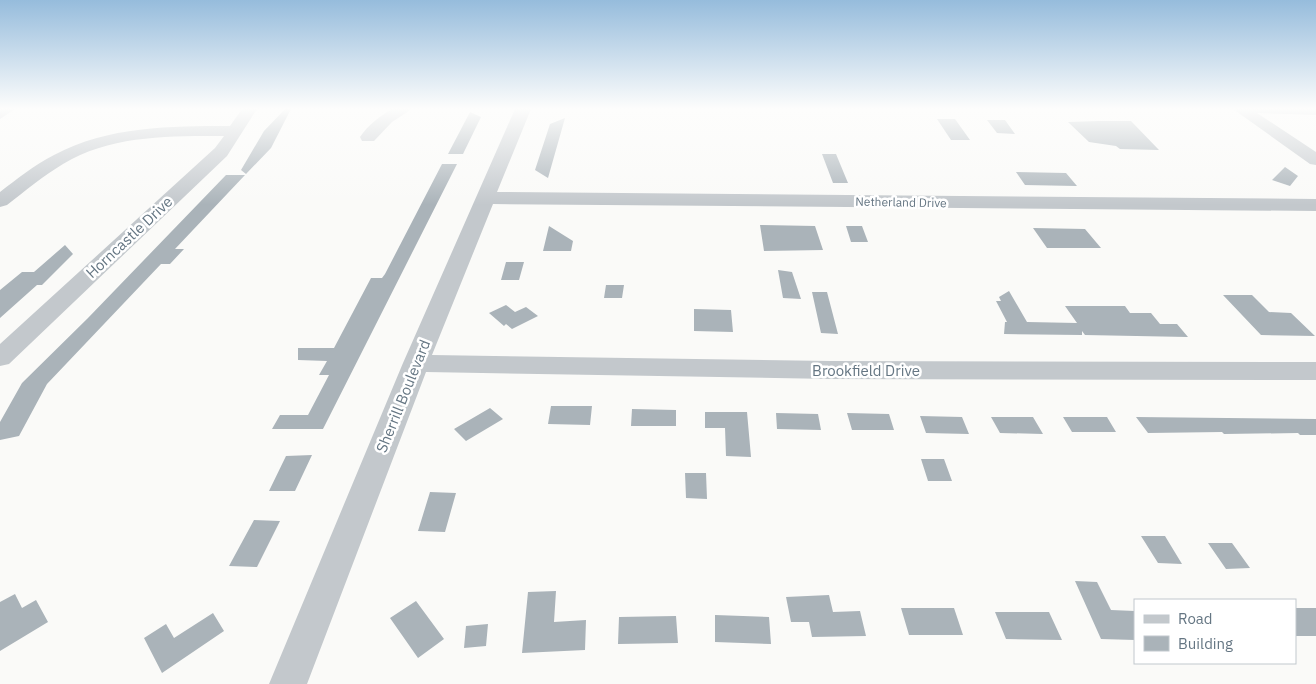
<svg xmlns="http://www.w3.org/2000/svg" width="1316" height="684" viewBox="0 0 1316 684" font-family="'IBM Plex Sans',sans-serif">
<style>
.building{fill:#aab3b9}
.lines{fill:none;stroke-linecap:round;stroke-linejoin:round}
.minor{fill:#c3c8cc;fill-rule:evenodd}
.labels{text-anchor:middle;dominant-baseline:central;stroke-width:5;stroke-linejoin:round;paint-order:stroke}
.far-street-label{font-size:12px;fill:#657683;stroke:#fff}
.street-label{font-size:15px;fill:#657683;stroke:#fff}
</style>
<rect width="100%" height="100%" fill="#fafaf8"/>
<path class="building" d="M285 109H291L271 148 246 174 241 170 264 131Z
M470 112 481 117 463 154H448Z
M565 118 548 178 535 170 550 124Z
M937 119H955L970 140H951Z
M987 120H1005L1015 134 997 133Z
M1099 121H1131L1159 150 1120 149 1116 146 1089 142 1068 122Z
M822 154H836L848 183H833Z
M442 164H457L323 429H272L280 415H308L329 375H319L327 361 298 360V348H334L371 278H382L385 274Z
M1285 167 1298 176 1290 186 1272 180Z
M1016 172 1066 173 1077 186 1025 185Z
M226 175H245L175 249H184L170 264H161L47 384 19 436 0 440V422L22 383 88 318Z
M760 225 815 226 823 250 764 251Z
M549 226 573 241 571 251H543Z
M846 226H862L868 242H851Z
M1033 228 1085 229 1101 248H1047Z
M65 245 73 254 42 285H37L0 318V290L22 272H34Z
M506 262H524L519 280H501Z
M778 270 792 272 801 299 783 298Z
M606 285H624L622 298H604Z
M1009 291 1027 322 1077 323 1065 306H1125L1130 313H1151L1160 324H1177L1188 337 1085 335 1082 331V335L1004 334 1005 322H1007L996 301H1001L999 297Z
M812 292H827L838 334 821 333Z
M1223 295H1252L1269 312 1291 313 1315 336 1261 335Z
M506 305 515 312 526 307 538 316 512 329 506 324 504 326 489 313Z
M694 309 731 310 733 332 694 331Z
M551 406H592L590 425 548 424Z
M490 408 503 419 466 441 454 429Z
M632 409 676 410V426H631Z
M705 412H747L751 457 726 456 725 428H705Z
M776 413 818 414 821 430 777 429Z
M847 413 889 414 894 430H852Z
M920 416 962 417 969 434 926 433Z
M991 417H1033L1043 434 1000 433Z
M1063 417H1107L1116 432H1072Z
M1136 417 1316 419V435H1300L1298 433 1224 434 1222 432 1148 433Z
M312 455 295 491H269L286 456Z
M921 459H944L952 481H928Z
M685 473H706L707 499 686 498Z
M430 492 456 493 445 532 418 531Z
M254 520 280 521 257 567 229 566Z
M1141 536H1165L1182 564 1158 563Z
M1208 543H1232L1250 568 1226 569Z
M1075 581 1097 582 1111 610 1135 611V640L1101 639Z
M556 591 554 622 586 620 585 650 522 653 528 592Z
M15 594 22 608 36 600 48 622 0 651V602Z
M829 595 833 612 860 611 866 636 812 637 809 622H791L786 597Z
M416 601 444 639 418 658 390 618Z
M901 608H954L963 635H909Z
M1295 608H1316V636H1295Z
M995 612H1049L1062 640 1006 639Z
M213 613 224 631 162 673 144 638 166 624 174 638Z
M715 615 769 617 771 644 715 642Z
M676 616 678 643 618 644 619 617Z
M488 624 486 646 464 648 466 626Z"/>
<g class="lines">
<path class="minor" d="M0 109H15L0 119Z
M242 109H257L227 156 9 364 0 366V344L215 148 224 136C169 136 111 135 63 164 43 176 25 191 7 205L0 207V192C17 179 34 165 54 155 108 126 171 126 230 126Z
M392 109H412L392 122 374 141H362L360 137C368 125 380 116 392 109Z
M515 109H531L497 192 1316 199V211L493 204 432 355 830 361 1316 362V380L830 379 426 372 307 684H269L403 363Z
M1233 109H1316V115L1257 113 1316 152V165L1310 164Z"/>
</g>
<linearGradient id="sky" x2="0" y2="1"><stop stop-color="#96bcdc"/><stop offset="0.53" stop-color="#fdfdfc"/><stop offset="1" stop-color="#fdfdfc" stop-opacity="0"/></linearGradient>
<rect width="1316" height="205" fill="url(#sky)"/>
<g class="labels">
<g class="far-street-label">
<text transform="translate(901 202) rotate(1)">Netherland Drive</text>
</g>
<g class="street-label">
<text transform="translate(129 237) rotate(-43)">Horncastle Drive</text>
<text x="866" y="370">Brookfield Drive</text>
<text transform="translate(403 396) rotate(-68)">Sherrill Boulevard</text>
</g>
</g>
<rect x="1134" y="599" width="162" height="65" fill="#ffffff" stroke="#c1c8cd"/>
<rect x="1144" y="615" width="25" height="8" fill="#c3c8cc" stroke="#c1c8cd"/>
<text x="1178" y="624" font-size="15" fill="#657683">Road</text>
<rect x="1144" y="636" width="25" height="15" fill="#aab3b9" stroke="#c1c8cd"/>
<text x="1178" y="649" font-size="15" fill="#657683">Building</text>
</svg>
